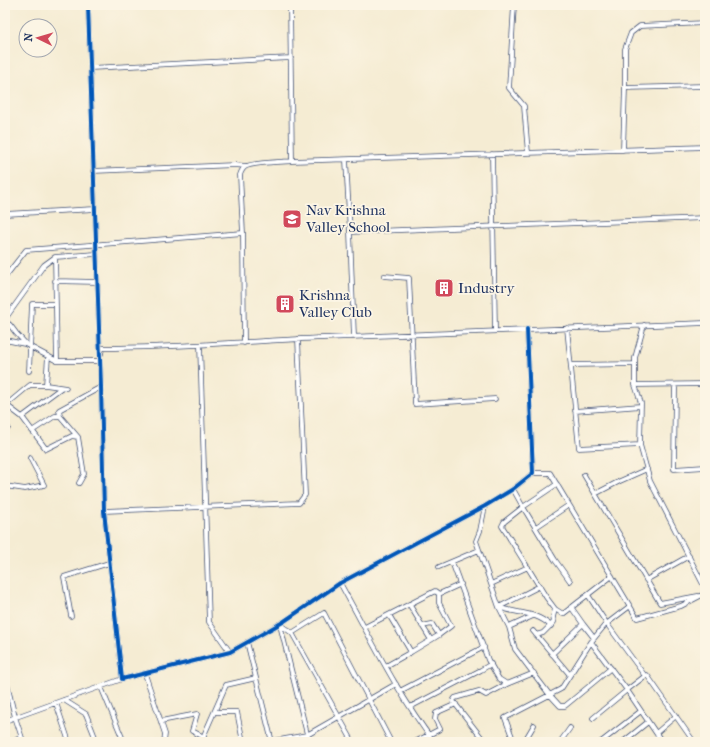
<svg xmlns="http://www.w3.org/2000/svg" width="710" height="747" viewBox="0 0 710 747" font-family="'IM FELL French Canon',serif">
<style>
.lines{fill:none;stroke-linecap:round;stroke-linejoin:round}
.street-casing{stroke:#3c4b70;stroke-width:5.5}
.street{stroke:#fff;stroke-width:4}
.cycleway-casing{stroke:#fcf5e5;stroke-width:6}
.cycleway{stroke:#0057b8;stroke-width:4}
.labels{text-anchor:middle;dominant-baseline:central;stroke-width:3.5;stroke-linejoin:round;paint-order:stroke}
.poi-label{font-size:15px;fill:#1b2f5e;stroke:#fcf5e5;text-anchor:start}
</style>
<rect width="100%" height="100%" fill="#fcf5e5"/>
<filter id="ink" filterUnits="userSpaceOnUse"><feTurbulence type="fractalNoise" baseFrequency=".025" numOctaves="2"/><feDisplacementMap in="SourceGraphic" scale="8" xChannelSelector="R" yChannelSelector="G"/><feConvolveMatrix kernelMatrix="1 2 1 2 8 2 1 2 1" color-interpolation-filters="sRGB"/></filter>
<filter id="wash" filterUnits="userSpaceOnUse"><feTurbulence type="fractalNoise" baseFrequency=".012" numOctaves="4" result="noise"/><feDisplacementMap in="SourceGraphic" scale="16" xChannelSelector="R" yChannelSelector="G"/><feGaussianBlur stdDeviation="0.9" result="paint"/><feColorMatrix in="noise" values="0 0 0 0 0 0 0 0 0 0 0 0 0 0 0 0 0 1.4 0 .05"/><feComposite in="paint" operator="in"/></filter>
<g filter="url(#wash)">
<rect width="100%" height="100%" fill="#f5ecd3"/>
</g>
<g filter="url(#ink)">
<g class="lines">
<g class="street-casing">
<path id="street" d="M88 5 101 387 104 511 122 679 230 652 283 622 340 583 485 506 513 489 533 473 527 329
M290 5 292 161
M514 5 509 88 524 106 528 153
M90 68 291 58
M625 88V49L631 33 640 26 705 23
M623 150 625 88 705 86
M492 154 495 330
M346 160 350 232
M93 171 235 165 246 166
M5 214 95 209
M243 233 244 343
M55 257 57 361
M384 276 409 278 415 404 495 399
M5 277 26 250 243 233 240 175C241 172 242 169 245 167 251 162 283 162 292 161L705 147
M55 281 97 282
M5 319 44 265 55 257 96 254
M5 321 10 325 16 333 27 345
M644 325 635 358V385L705 384
M567 328 579 448 640 445 641 403 635 385
M354 337 350 232 705 218
M5 340 25 344 57 361H100
M200 345 209 622 230 652
M101 354 102 348C176 348 250 341 323 338 451 332 578 327 705 323
M571 365 635 364
M29 371 32 304H55
M46 385 66 388
M675 388 674 469 705 467
M5 404 22 417 46 449 72 436 78 437 84 474 79 483
M6 405 30 385H46L48 356
M575 411 641 406
M60 416 78 437
M22 417 61 388
M5 426 8 428
M32 431 55 416H60L59 410 101 387
M640 445 650 481 705 588
M533 473H550L637 618 681 606 702 595
M584 475 660 603 698 596
M5 486 25 489 44 485 30 458
M513 489 523 507 557 484
M595 494 620 481 647 469
M485 506 480 531 476 541 499 607 509 627 515 649 549 694 560 706H565L611 668
M104 511 299 503 305 495 298 339
M536 527 569 505
M452 562 488 660 499 679 507 684 534 673
M439 567 479 550
M646 580 689 556
M570 581 555 560 523 507 504 522 502 526 546 597 555 609 563 614 612 576
M340 583C370 637 397 693 434 742
M491 584 528 567
M540 586 499 607C518 615 534 610 551 626
M439 594 461 584
M588 595 607 624 645 676 647 675 694 742
M409 604 431 640 411 652
M630 606 605 625 591 642 627 690 645 676
M571 607 583 624
M71 616 64 577 109 563
M279 624 292 633 353 742
M280 625 309 742
M422 626 432 624 439 635 431 640
M365 627 435 591 439 594V603L451 626 439 635
M509 627 533 616
M533 631 570 675 591 642
M292 633 324 613 391 742
M536 635 543 633 554 622 553 617 555 609
M247 642 272 742
M552 654 583 624 594 638
M386 666 411 652 389 615
M145 674 165 734 164 742
M5 676 15 717 22 738 9 742
M101 687 124 742
M400 691 484 647
M64 700 86 714 97 742
M56 703 69 742
M410 707 481 670 491 664
M215 712H237L243 742
M593 718 627 690 656 733 676 716
M5 721 122 679
M161 721 197 714 192 731 204 737
M656 733 662 742
M201 742 226 685 256 678
M268 742 307 735 396 684
M415 742 440 729 435 719 436 713 456 704
M485 742 453 701 455 698 479 691 486 695 507 684
M514 742 505 718 561 689 570 675
M524 742 534 725
M560 742 570 728
M601 742 641 711
M623 742 648 722"/>
</g>
<use href="#street" class="street"/>
<g class="cycleway-casing">
<path id="cycleway" d="M88 5 101 387 104 511 122 679 230 652 283 622 340 583 485 506 513 489 533 473 527 329"/>
</g>
<use href="#cycleway" class="cycleway"/>
</g>
</g>
<defs>
<g id="school-square" transform="scale(1)"><rect x="-9" y="-9" width="18" height="18" rx="4" fill="#d1495b" stroke="#fcf5e5"/><path d="M0-5L7-2L0 1L-7-2ZM-4 1L0 2.5L4 1V4Q0 6-4 4Z" fill="#fff"/></g>
<g id="building-square" transform="scale(1)"><rect x="-9" y="-9" width="18" height="18" rx="4" fill="#d1495b" stroke="#fcf5e5"/><path d="M-4-6H4V6H1V3H-1V6H-4ZM-2.5-4.3h1.7v1.8h-1.7ZM.8-4.3h1.7v1.8H.8ZM-2.5-1h1.7V.8h-1.7ZM.8-1h1.7V.8H.8Z" fill="#fff"/></g>
</defs>
<g fill-rule="evenodd">
<use href="#school-square" x="292" y="219"/>
<use href="#building-square" x="444" y="288"/>
<use href="#building-square" x="285" y="304"/>
</g>
<g class="labels">
<g class="poi-label">
<text x="306" y="210">Nav Krishna<tspan x="306" dy="17">Valley School</tspan></text>
<text x="458" y="288">Industry</text>
<text x="299" y="295">Krishna<tspan x="299" dy="17">Valley Club</tspan></text>
</g>
</g>
<rect width="710" height="747" fill="none" stroke="#fcf5e5" stroke-width="20"/>
<g transform="translate(38 38) rotate(275)"><circle r="19" fill="#fcf5e5" stroke="#a2a6af"/>
<path d="M0-3L7 15L0 10L-7 15Z" fill="#d1495b"/>
<text y="-6" font-size="11" font-weight="bold" text-anchor="middle" fill="#1b2f5e">N</text>
</g>
</svg>
